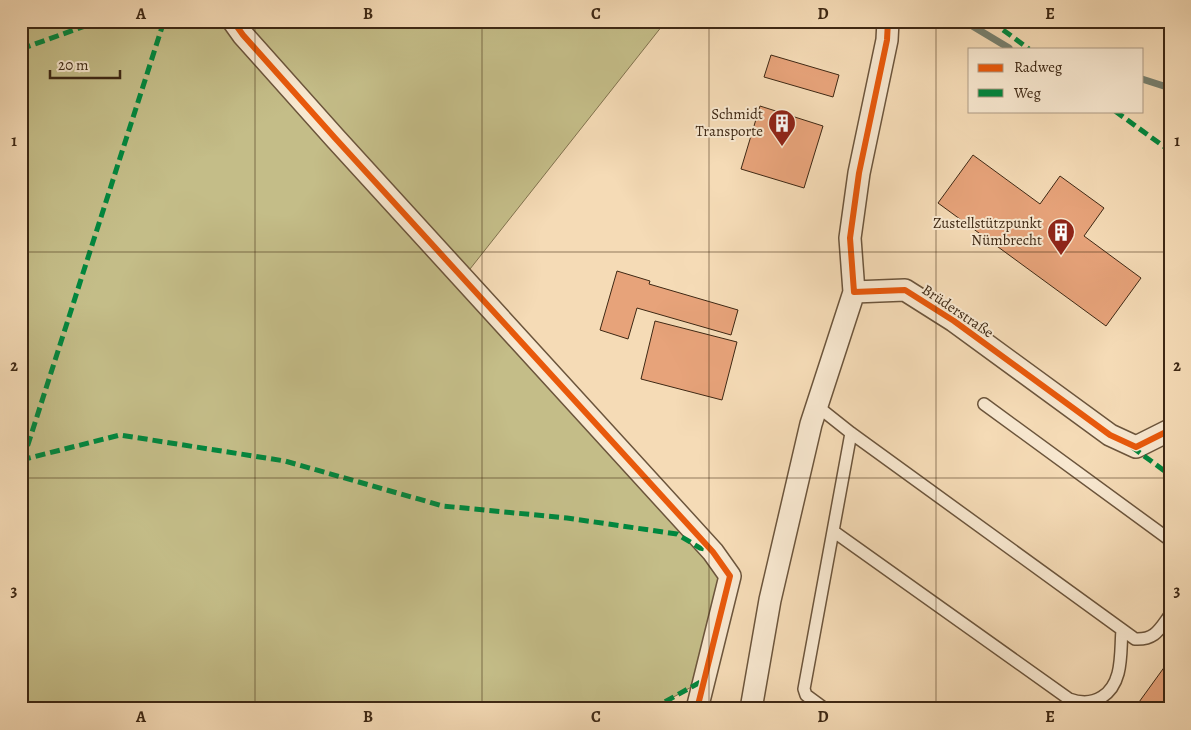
<svg xmlns="http://www.w3.org/2000/svg" width="1191" height="730" viewBox="0 0 1191 730" font-family="Alegreya,serif">
<style>
.green{fill:#c4bd88;stroke:#81724e}
.lines{fill:none;stroke-linecap:round;stroke-linejoin:round}
.stream{stroke:#77806f;stroke-width:7}
.building{fill:#e7a37a;stroke:#3e2814}
.service-casing{stroke:#6c553c;stroke-width:14}
.minor-casing{stroke:#6c553c;stroke-width:24}
.service{stroke:#f8e8d0;stroke-width:11}
.minor{stroke:#f8e8d0;stroke-width:21}
.quiet{stroke:#00873e;stroke-width:5;stroke-dasharray:10 5;stroke-linecap:butt}
.cycleway-casing{stroke:#f8e8d0;stroke-width:9}
.cycleway{stroke:#e8590c;stroke-width:6}
.grid{fill:none;stroke:#3e2814;stroke-width:1;stroke-opacity:0.55}
.labels{text-anchor:middle;dominant-baseline:central;stroke-width:4;stroke-linejoin:round;paint-order:stroke}
.poi-label{font-size:15px;fill:#3e2814;stroke:#f8e8d0;text-anchor:end}
.street-label{font-size:15px;fill:#3e2814;stroke:#f8e8d0}
.neatline{fill:none;stroke:#3e2814;stroke-width:2}
.grid-label{font-size:16px;text-anchor:middle;font-weight:bold;fill:#3e2814}
</style>
<rect width="100%" height="100%" fill="#f5dbb6"/>
<filter id="stains"><feTurbulence type="fractalNoise" baseFrequency=".004" numOctaves="4"/><feColorMatrix values="0 0 0 0 .2 0 0 0 0 .09 0 0 0 0 .02 0 0 0 .5 -.17"/></filter>
<radialGradient id="worn" r=".72"><stop offset=".6" stop-color="#630" stop-opacity="0"/><stop offset="1" stop-color="#630" stop-opacity=".3"/></radialGradient>
<path class="green" d="M21 21H666L470 269 384 183 730 576 704 680 652 709H21Z"/>
<g class="lines">
<path class="stream" d="M964 21 1009 48
M1142 79 1170 88"/>
</g>
<path class="building" d="M771 55 839 75 833 97 764 77Z
M760 106 823 126 804 188 741 169Z
M973 155 1040 204 1060 176 1104 208 1084 236 1141 278 1106 326 938 203Z
M617 271 650 281 649 284 738 310 731 335 637 308 628 339 600 330Z
M655 321 737 342 722 400 641 379Z
M1168 662H1170V709H1134Z"/>
<g class="lines">
<g class="service-casing">
<path id="service" d="M984 404 1170 540
M817 406 851 433 1135 639C1155 640 1159 630 1170 615
M833 531 1069 699C1080 703 1091 704 1102 697 1124 683 1120 652 1122 630
M825 709 806 695 804 689 851 433"/>
</g>
<g class="minor-casing">
<path id="minor" d="M233 21 243 35 335 138 713 552 730 576 697 709
M888 21 887 40 859 173 850 238 854 292 905 290 954 321 1110 435 1136 447 1170 430
M751 709 770 600 811 424 854 292"/>
</g>
<use href="#service" class="service"/>
<use href="#minor" class="minor"/>
<path class="quiet" d="M991 21 1029 49
M21 49 99 21
M1115 111 1170 151
M1132 447 1170 475
M21 460 120 435 285 461 443 506 567 518 677 534 700 548 708 550
M23 460 164 21
M652 709 704 680"/>
<g class="cycleway-casing">
<path id="cycleway" d="M233 21 243 35 335 138 713 552 730 576 697 709
M888 21 887 40 859 173 850 238 854 292 905 290 954 321 1110 435 1136 447 1170 430"/>
</g>
<use href="#cycleway" class="cycleway"/>
</g>
<path class="grid" d="M255 21V709M482 21V709M709 21V709M936 21V709M21 252H1170M21 478H1170"/>
<defs>
<g id="building-pin" transform="scale(1.4375)"><path d="M0 17L-7.5 6A9.5 9.5 0 1 1 7.5 6Z" fill="#8f2418" stroke="#f8e8d0"/><path d="M-4-6H4V6H1V3H-1V6H-4ZM-2.5-4.3h1.7v1.8h-1.7ZM.8-4.3h1.7v1.8H.8ZM-2.5-1h1.7V.8h-1.7ZM.8-1h1.7V.8H.8Z" fill="#fff"/></g>
</defs>
<g fill-rule="evenodd">
<use href="#building-pin" x="782" y="123"/>
<use href="#building-pin" x="1061" y="232"/>
</g>
<g class="labels">
<g class="poi-label">
<text x="763" y="114">Schmidt<tspan x="763" dy="17">Transporte</tspan></text>
<text x="1042" y="223">Zustellstützpunkt<tspan x="1042" dy="17">Nümbrecht</tspan></text>
</g>
<g class="street-label">
<text transform="translate(958 311) rotate(34)">Brüderstraße</text>
</g>
</g>
<rect width="1191" height="730" fill="none" stroke="#f5dbb6" stroke-width="55"/>
<rect x="968" y="48" width="175" height="65" fill="#f8e8d0" stroke="#ae9b85"/>
<rect x="978" y="64" width="25" height="8" fill="#e8590c" stroke="#ae9b85"/>
<text x="1014" y="72" font-size="15" fill="#3e2814">Radweg</text>
<rect x="978" y="89" width="25" height="8" fill="#00873e" stroke="#ae9b85"/>
<text x="1014" y="98" font-size="15" fill="#3e2814">Weg</text>
<path d="M50 70v8h70v-8" fill="none" stroke="#3e2814" stroke-width="2.5"/>
<text x="58" y="70" font-size="15" fill="#3e2814" stroke="#f8e8d0" stroke-width="4" paint-order="stroke">20 m</text>
<rect x="28" y="28" width="1136" height="674" class="neatline"/>
<g class="grid-label">
<text x="141" y="19">A</text>
<text x="368" y="19">B</text>
<text x="596" y="19">C</text>
<text x="823" y="19">D</text>
<text x="1050" y="19">E</text>
<text x="14" y="146">1</text>
<text x="1177" y="146">1</text>
<text x="14" y="371">2</text>
<text x="1177" y="371">2</text>
<text x="14" y="596">3</text>
<text x="1177" y="596">3</text>
<text x="141" y="722">A</text>
<text x="368" y="722">B</text>
<text x="596" y="722">C</text>
<text x="823" y="722">D</text>
<text x="1050" y="722">E</text>
</g>
<rect width="100%" height="100%" filter="url(#stains)"/>
<rect width="100%" height="100%" fill="url(#worn)"/>
</svg>
